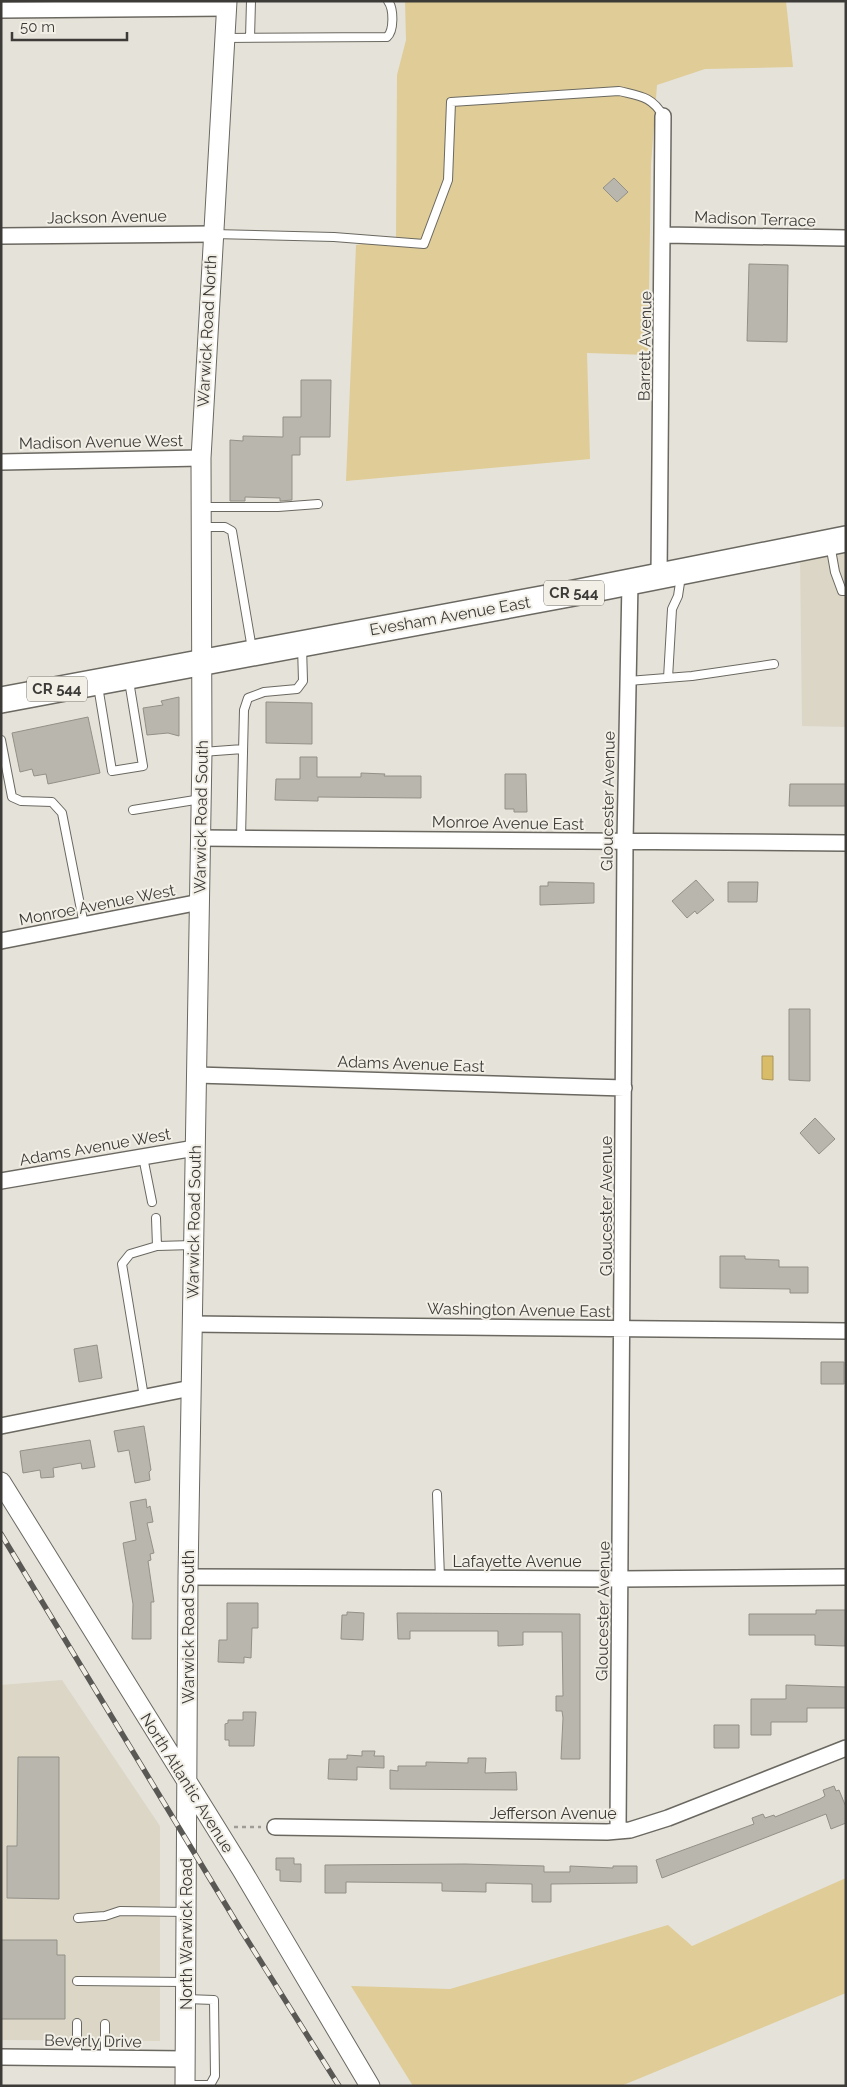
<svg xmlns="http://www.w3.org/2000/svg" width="847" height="2087" viewBox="0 0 847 2087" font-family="Raleway,sans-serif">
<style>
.built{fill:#dcd6c6}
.green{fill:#dfcc97}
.water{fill:#d9bc68;stroke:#aa955a}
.building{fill:#b9b6ad;stroke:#939088}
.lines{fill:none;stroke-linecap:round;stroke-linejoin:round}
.service-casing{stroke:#6a6860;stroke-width:10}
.minor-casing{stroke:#6a6860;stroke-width:18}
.tertiary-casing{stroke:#6a6860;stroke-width:21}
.primary-casing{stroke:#6a6860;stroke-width:28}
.path{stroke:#9e9c96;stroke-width:2.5;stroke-dasharray:4 4;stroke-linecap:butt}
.service{stroke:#fff;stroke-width:8}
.minor{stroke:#fff;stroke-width:15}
.tertiary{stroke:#fff;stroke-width:19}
.primary{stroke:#fff;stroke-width:25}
.rail-casing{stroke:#5a5854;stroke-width:5.5}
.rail{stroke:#f2efe6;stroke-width:4;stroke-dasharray:11;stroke-linecap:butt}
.labels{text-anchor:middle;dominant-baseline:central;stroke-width:4;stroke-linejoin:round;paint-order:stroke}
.shield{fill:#f2efe6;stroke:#73716c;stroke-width:1}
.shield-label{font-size:15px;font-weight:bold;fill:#3c3b38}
.street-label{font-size:16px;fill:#3c3b38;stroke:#f2efe6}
</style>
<rect width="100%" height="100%" fill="#e5e2d9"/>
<path class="built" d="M846 547V727L802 726 800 555Z
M62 1680 160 1826V2041L1 2040V1685Z"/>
<path class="green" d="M405 1H786L793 67 705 69 657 85 651 165 648 355 587 353 590 459 346 481 356 245 396 239 397 75 406 40Z
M846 1878V1993L621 2086H413L351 1986 450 1989 668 1925 692 1946Z"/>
<path class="water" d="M762 1056H773V1080L762 1079Z"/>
<path class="building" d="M614 178 628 192 617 202 603 188Z
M749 264 788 265 787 342 747 341Z
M301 380H331L330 437H300V455H292V500L280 501V498L245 497V501H230V440L243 441V436L283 437V417H301Z
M179 697V736L168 733 147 735 143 708 163 705 161 701Z
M266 702 312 703V744L266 743Z
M88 717 100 773 48 784 46 774 34 776 32 769 20 772 12 733Z
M300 757H317V777H361V773L385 774 384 776H421V798L318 797V801L275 800 276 779H300Z
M505 774H526L527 812H514V809H505Z
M790 784H846V806H789Z
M696 880 714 900 697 914 695 911 687 918 672 901Z
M548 882 594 883V903L540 905V886H548Z
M728 882H758L757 902H728Z
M789 1009H810V1081L789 1080Z
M815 1118 835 1139 819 1154 800 1133Z
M720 1256H745V1259L779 1260V1267H808V1293H790V1289L720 1288Z
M97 1345 102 1378 79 1382 74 1349Z
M821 1362H844V1384H821Z
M144 1426 151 1470 149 1472 150 1480 135 1483 129 1450 118 1452 114 1431Z
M90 1440 95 1467 82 1469 81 1463 53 1468 54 1477 41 1478 40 1470 23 1473 20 1451Z
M146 1499 147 1508 150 1506 153 1522 147 1523 154 1553 150 1554 151 1560 148 1561 154 1602H151V1639H132L133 1604 123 1543 136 1540 130 1502Z
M227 1603H258V1628H252L251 1658 244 1657V1663L218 1662 219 1640H227Z
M816 1610H846L845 1646 815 1645V1635H749V1614H816Z
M347 1612 364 1613 363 1640 341 1639 342 1615H347Z
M397 1613 580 1614V1759H561L563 1718 562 1711H556V1696H563L562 1632H523V1645L498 1646V1631H410V1639H398Z
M786 1685 846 1687V1708H807V1722H771V1735H751V1699H786Z
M243 1712H256L254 1746H229V1740H225V1724L228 1723V1720H243Z
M714 1725H739V1748H714Z
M362 1751H375L374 1756H384V1768L357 1767V1780L328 1779 329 1759H347V1755L362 1756Z
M18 1757H59V1899L7 1898V1846H17Z
M468 1758H486L485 1773 516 1772 517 1790 390 1789V1770L398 1771V1766H426V1762L468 1763Z
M834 1786 836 1791 839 1790 846 1807V1823L831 1829 826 1814 662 1878 656 1860 754 1824 752 1818 763 1814 765 1818 774 1815 775 1817 820 1799 825 1796 823 1790Z
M276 1858H294V1864H301V1882L280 1881V1870H276Z
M465 1864 544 1866V1872H570V1866L613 1868V1866H637V1883L551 1884V1902H532V1884L486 1883V1892L442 1891V1883L346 1882V1893H325V1865Z
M1 1940H57V1955H65V2019H1Z"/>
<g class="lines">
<g class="service-casing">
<path id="service" d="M225 38 387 37C394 31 394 9 388 1
M250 38 251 1
M213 234 334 237 424 244 448 180 451 102 619 91C639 96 652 96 663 116
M202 507H278L318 504
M201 527H225L232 531 252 649
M830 544 835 572 842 591H846
M668 678 672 609 678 596 681 576
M628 681 692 676 774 664
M98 686 112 771 143 766 129 681
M1 740 12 797 21 801 52 802 62 813 84 925
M202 752 243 749
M133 810 201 799
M241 838 244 710 248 698 264 692 297 689 303 681 302 646
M143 1157 152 1202
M156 1218 157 1246
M144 1397 122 1264 130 1254 157 1246 193 1245
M437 1494 440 1578
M78 1918 105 1916 120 1911 186 1912
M77 1981 185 1982
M77 2058V2023
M105 2058V2024
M185 2085H210L215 2076 214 2000 186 1999"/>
</g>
<g class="minor-casing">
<path id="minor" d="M1 10 227 8
M664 235 846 238
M1 236 213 234
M1 462 201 458
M659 576 663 116
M200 838 846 843
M1 941 200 902
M196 1075 624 1088
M1 1181 195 1148
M192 1324 846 1331
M1 1426 191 1388
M188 1577 621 1579 846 1577
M275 1827 607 1832 630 1830 668 1818 846 1748
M618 1831 625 842 630 582
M1 2057 185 2059"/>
</g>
<g class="tertiary-casing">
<path id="tertiary" d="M1 1482 242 1870 370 2086
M185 2086 188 1577 202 752 201 458 227 1"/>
</g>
<g class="primary-casing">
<path id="primary" d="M1 700 574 593 846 539"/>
</g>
<path class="path" d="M234 1827H261"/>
<use href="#service" class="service"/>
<use href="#minor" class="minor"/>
<use href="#tertiary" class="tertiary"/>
<use href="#primary" class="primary"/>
<g class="rail-casing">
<path id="rail" d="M1 1534 241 1930 339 2086"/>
</g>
<use href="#rail" class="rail"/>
</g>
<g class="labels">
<g class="shield">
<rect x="544" y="580.5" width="60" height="25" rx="4"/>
<rect x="27" y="676.5" width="60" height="25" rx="4"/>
</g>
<g class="shield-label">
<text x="574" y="593">CR 544</text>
<text x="57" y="689">CR 544</text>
</g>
<g class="street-label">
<text transform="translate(107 217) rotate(-1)">Jackson Avenue</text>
<text transform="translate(755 219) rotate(2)">Madison Terrace</text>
<text transform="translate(207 331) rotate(-87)">Warwick Road North</text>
<text transform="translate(645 346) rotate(-89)">Barrett Avenue</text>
<text transform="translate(101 442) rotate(-1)">Madison Avenue West</text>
<text transform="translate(450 616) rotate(-10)">Evesham Avenue East</text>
<text transform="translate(608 801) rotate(-89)">Gloucester Avenue</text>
<text transform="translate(201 817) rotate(-89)">Warwick Road South</text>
<text transform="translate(508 823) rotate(1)">Monroe Avenue East</text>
<text transform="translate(97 905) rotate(-11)">Monroe Avenue West</text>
<text transform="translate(411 1064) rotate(2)">Adams Avenue East</text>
<text transform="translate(95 1147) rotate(-10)">Adams Avenue West</text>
<text transform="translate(606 1206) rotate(-90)">Gloucester Avenue</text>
<text transform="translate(194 1222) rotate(-89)">Warwick Road South</text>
<text transform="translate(519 1310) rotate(1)">Washington Avenue East</text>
<text x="517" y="1561">Lafayette Avenue</text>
<text transform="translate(603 1611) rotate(-89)">Gloucester Avenue</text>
<text transform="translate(188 1627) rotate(-90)">Warwick Road South</text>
<text transform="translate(187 1783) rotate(58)">North Atlantic Avenue</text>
<text x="553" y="1813">Jefferson Avenue</text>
<text transform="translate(186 1934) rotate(-90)">North Warwick Road</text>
<text transform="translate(93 2041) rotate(1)">Beverly Drive</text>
</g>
</g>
<rect width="847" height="2087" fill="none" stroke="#3c3b38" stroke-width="5"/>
<path d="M12 32v8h115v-8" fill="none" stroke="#3c3b38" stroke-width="2.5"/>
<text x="20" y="32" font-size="15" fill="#3c3b38" stroke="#f2efe6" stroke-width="4" paint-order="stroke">50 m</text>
</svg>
